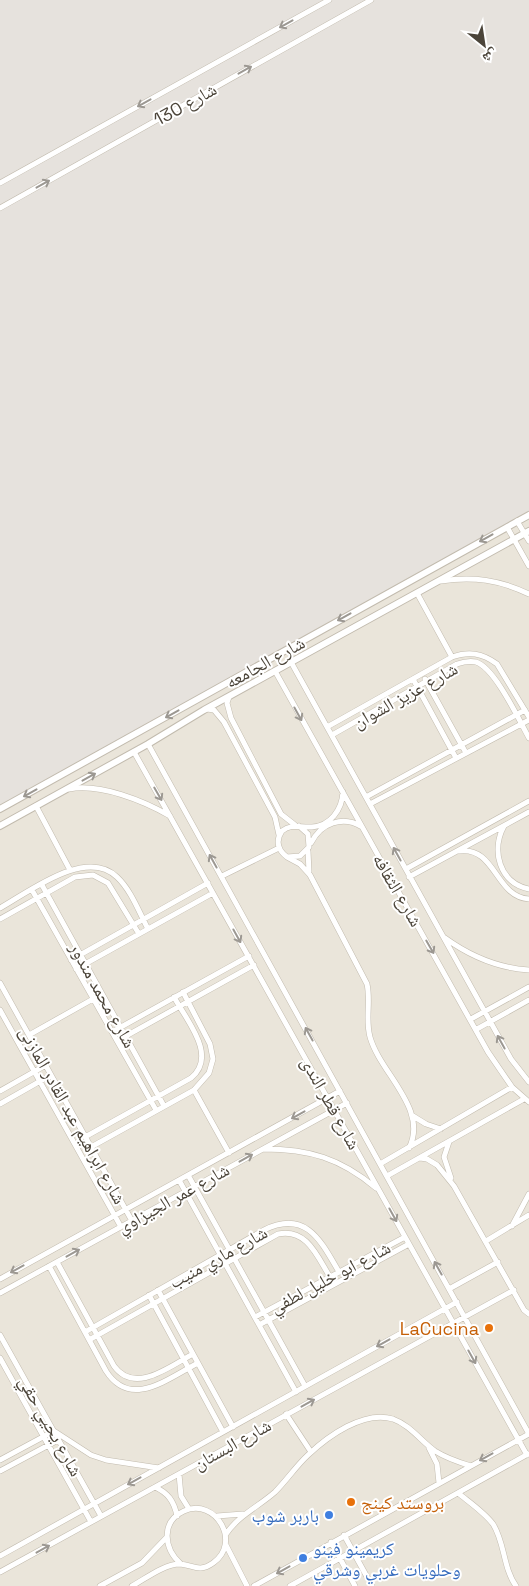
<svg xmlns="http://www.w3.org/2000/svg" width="529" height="1586" viewBox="0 0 529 1586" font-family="'Space Grotesk','Noto Naskh Arabic',sans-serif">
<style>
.residential{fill:#eae5da}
.industrial{fill:#e6e2dd}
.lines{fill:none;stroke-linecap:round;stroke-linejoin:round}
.minor-casing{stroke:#c2bbae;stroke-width:6}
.tertiary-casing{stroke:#c2bbae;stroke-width:8}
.minor{stroke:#fff;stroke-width:5}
.tertiary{stroke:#fff;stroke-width:6}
.oneway{stroke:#9c9892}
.food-dot{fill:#e8710a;stroke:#fff;stroke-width:2}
.shop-dot{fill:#3f7fe0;stroke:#fff;stroke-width:2}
.labels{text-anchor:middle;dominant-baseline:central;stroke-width:4;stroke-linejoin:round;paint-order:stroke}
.street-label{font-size:18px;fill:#4b4439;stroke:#fff}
.food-label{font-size:18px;fill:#c56008;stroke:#fff;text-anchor:end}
.shop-label{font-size:18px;fill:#366cbe;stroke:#fff;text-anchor:end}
</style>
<rect width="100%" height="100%" fill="#f6f3ec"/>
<path class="residential" d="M529 517V1586H0V811Z"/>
<path class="industrial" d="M0 0H529V517L0 811Z"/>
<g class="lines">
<g class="minor-casing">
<path id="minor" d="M0 183 329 0
M0 208 371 0
M517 521 529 541
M507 527 529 566
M441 581C473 576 500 580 529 594
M417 593 452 657
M291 662 511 1059 529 1082
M275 671 488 1052 512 1087 529 1102
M413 679 456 758
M425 679 466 753
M229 697 227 703 231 718 281 814 295 825
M207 709 214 710 224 722 275 817 279 835
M327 727 452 657C469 651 482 653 497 664L529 717
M332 735 457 664C463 662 470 661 476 662 495 668 519 720 529 738
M148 744 529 1434 254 1586
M134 752 527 1455
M69 789C100 783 144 801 170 816
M366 797 525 710
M370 804 529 720
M36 806 70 870
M299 826 308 834 309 847 300 856 287 857C278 850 275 841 282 831 292 823 300 828 312 827 330 826 342 810 343 792
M504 826C491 850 499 883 529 889
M311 843C321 823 343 815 362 827
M308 851 309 872
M459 851C496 846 495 897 529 899
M287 857 300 864 310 875 367 984C371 1002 365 1019 370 1037 380 1073 429 1109 409 1148
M406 869 529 801
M222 876 279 848
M409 877 529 812
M42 885 164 1106
M32 890 156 1110
M0 908C29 892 86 847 117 877 131 890 139 912 148 929
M0 919 75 877 93 875 108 883 139 934
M445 938C470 956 497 968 529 970
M71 960 208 883
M76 969 213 893
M0 983 132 1221
M0 1010 121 1227
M471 1019 529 987
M477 1029 529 1000
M112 1032 249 956
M29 1035 93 999
M117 1041 254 965
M194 1090 229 1153
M0 1091 46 1065
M0 1104 51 1075
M413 1116 426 1124 441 1129
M85 1137 191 1078C218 1056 187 1021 174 997
M449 1142 444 1157 451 1178
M91 1147 194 1090 209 1073 213 1059 210 1044 183 992
M263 1149C309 1149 340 1158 376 1188
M420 1158 427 1159 437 1165 454 1186 524 1310 529 1314
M380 1164 512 1087
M188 1175 305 1386
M387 1176 524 1099
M179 1180 296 1392
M512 1226 529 1194
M486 1241 529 1215
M57 1262 114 1366C135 1395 170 1366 193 1354
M49 1266 106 1371C131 1410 168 1378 198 1363
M0 1279 340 1091
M449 1289 498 1262
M158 1290 233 1427
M0 1293 347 1103
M149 1295 223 1432
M255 1317 405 1237
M259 1325 409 1244
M85 1332 264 1230C306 1209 321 1241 339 1272
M0 1335 101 1516
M89 1340 278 1234C307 1228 317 1256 330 1277
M0 1358 91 1522
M286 1414 311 1452
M429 1448 437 1464 439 1483
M0 1460 54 1431 91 1455 106 1460 159 1468
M0 1471 58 1440
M179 1474 181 1496 189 1509
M155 1487C168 1493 174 1501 177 1516
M458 1493C469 1502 484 1512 493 1524 505 1543 503 1568 516 1586
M217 1516 243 1514
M226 1534C239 1515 258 1507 275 1492 287 1480 296 1466 308 1455 328 1436 364 1410 393 1419 410 1425 421 1441 435 1451 446 1458 458 1462 471 1466
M344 1535 372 1586
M331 1542 355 1586
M226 1545 247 1586
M0 1556 457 1302
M0 1572 514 1290
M100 1586 142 1563 166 1538
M132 1586C145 1579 164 1564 180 1564 193 1565 199 1573 213 1563 242 1543 216 1497 184 1511 160 1522 164 1549 181 1564
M290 1586 528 1454"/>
</g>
<g class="tertiary-casing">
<path id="tertiary" d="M0 809 529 515
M0 826 148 744 204 710 529 531"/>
</g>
<use href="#minor" class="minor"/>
<use href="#tertiary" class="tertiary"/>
</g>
<defs><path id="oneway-shaft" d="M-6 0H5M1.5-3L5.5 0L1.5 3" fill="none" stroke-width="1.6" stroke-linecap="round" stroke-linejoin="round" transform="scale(1.25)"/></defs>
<g class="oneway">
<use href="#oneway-shaft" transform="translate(286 24) rotate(151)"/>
<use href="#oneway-shaft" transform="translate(245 70) rotate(-29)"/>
<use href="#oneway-shaft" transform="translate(144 103) rotate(151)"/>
<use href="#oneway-shaft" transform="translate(43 184) rotate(-29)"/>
<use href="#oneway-shaft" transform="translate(486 538) rotate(151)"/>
<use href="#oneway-shaft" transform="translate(344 617) rotate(151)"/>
<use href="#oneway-shaft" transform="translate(172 714) rotate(151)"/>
<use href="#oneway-shaft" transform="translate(298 714) rotate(61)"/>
<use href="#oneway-shaft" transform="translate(89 777) rotate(-29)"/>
<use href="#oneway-shaft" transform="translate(30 793) rotate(151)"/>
<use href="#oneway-shaft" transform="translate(158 794) rotate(60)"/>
<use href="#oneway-shaft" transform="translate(397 854) rotate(-119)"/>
<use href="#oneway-shaft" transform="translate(213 861) rotate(-119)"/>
<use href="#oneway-shaft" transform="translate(237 936) rotate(61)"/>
<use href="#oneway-shaft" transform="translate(430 947) rotate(60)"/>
<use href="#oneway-shaft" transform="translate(309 1034) rotate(-119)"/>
<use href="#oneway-shaft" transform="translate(501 1042) rotate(-119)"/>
<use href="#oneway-shaft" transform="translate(298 1115) rotate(151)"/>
<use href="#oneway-shaft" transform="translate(246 1158) rotate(-29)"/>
<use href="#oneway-shaft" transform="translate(393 1215) rotate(61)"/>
<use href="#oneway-shaft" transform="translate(73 1253) rotate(-29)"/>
<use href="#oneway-shaft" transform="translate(438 1268) rotate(-119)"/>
<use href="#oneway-shaft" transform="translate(17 1269) rotate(151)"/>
<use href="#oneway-shaft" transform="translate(383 1343) rotate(151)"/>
<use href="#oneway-shaft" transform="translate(472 1357) rotate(61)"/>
<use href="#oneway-shaft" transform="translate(308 1403) rotate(-29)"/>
<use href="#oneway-shaft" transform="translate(486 1457) rotate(151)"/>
<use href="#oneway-shaft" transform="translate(134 1481) rotate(151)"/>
<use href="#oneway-shaft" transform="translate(43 1549) rotate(-29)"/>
<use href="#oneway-shaft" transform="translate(283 1570) rotate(151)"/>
</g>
<g class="food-dot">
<circle cx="489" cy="1328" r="5"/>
<circle cx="351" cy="1502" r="5"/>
</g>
<g class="shop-dot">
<circle cx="329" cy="1515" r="5"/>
<circle cx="303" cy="1558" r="5"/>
</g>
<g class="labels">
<g class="street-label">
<text transform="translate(185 104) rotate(-29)">شارع 130</text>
<text transform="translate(265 662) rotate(-29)">شارع الجامعه</text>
<text transform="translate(405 695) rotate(-29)">شارع عزيز الشوان</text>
<text transform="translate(398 890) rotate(60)">شارع الثقافه</text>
<text transform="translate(103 995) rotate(61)">شارع محمد مندور</text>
<text transform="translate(331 1103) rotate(61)">شارع قطر الندى</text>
<text transform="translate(73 1115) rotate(61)">شارع ابراهيم عبد القادر المازنى</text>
<text transform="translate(173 1198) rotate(-29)">شارع عمر الجيزاوي</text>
<text transform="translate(218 1257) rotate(-29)">شارع ماري منيب</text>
<text transform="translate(330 1277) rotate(-28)">شارع ابو خليل لطفي</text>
<text transform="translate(51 1426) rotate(61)">شارع يحيي حقي</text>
<text transform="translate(232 1444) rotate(-29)">شارع البستان</text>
</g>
<g class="food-label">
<text x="479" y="1328">LaCucina</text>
<text x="361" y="1502" text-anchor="start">بروستد كينج</text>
</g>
<g class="shop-label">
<text x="319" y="1515">باربر شوب</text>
<text x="313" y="1548" text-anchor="start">كريمينو فينو<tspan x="313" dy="21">وحلويات غربي وشرقي</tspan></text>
</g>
</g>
<g transform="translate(484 45) rotate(150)" stroke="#ffffff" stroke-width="4" paint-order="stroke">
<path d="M0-4L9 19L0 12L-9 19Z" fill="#4b4439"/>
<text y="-8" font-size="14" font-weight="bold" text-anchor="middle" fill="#4b4439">ش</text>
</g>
</svg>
